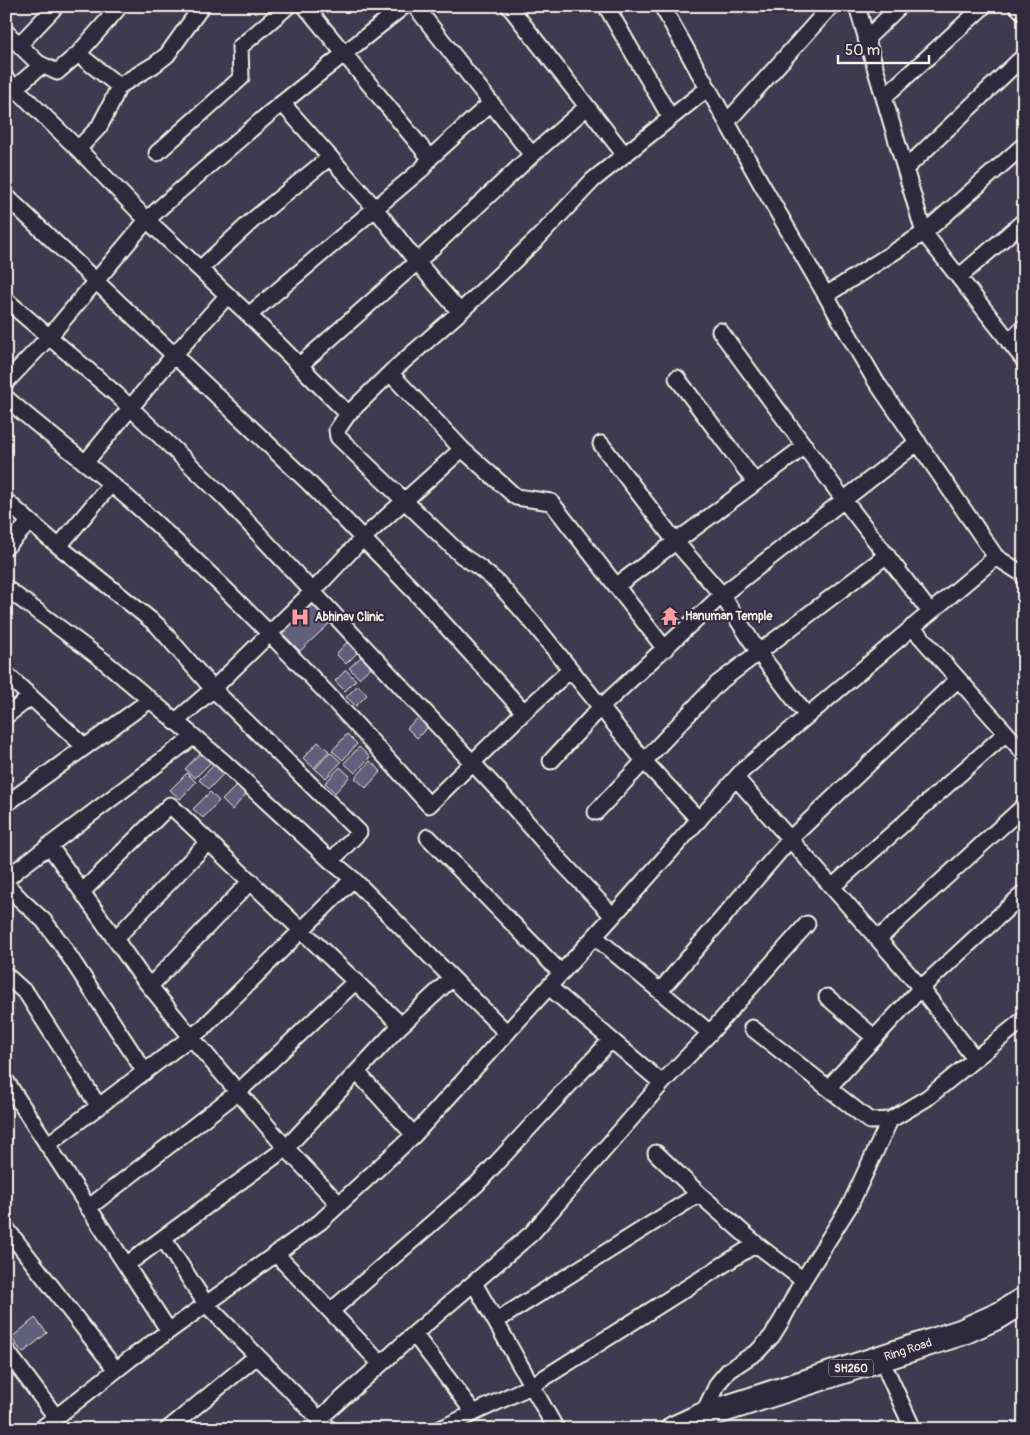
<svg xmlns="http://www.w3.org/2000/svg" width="1030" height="1435" viewBox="0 0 1030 1435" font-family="Pangolin,sans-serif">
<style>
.building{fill:#625e7c;stroke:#f4f1e8}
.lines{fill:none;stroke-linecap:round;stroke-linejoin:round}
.minor-casing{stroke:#f4f1e8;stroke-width:19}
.trunk-casing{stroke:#f4f1e8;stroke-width:29}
.minor{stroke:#2f2a3d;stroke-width:15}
.trunk{stroke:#2f2a3d;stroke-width:25}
.labels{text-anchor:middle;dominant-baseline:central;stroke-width:4;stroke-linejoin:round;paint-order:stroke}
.shield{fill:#2f2a3d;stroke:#b9b5b5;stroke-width:1}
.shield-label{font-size:11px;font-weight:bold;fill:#f4f1e8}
.poi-label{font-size:12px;font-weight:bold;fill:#f4f1e8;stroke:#2f2a3d;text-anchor:start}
.street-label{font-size:12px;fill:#f4f1e8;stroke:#2f2a3d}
</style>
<rect width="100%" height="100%" fill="#3e3a50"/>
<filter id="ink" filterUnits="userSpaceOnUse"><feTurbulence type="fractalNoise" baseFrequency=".02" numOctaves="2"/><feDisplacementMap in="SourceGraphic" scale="10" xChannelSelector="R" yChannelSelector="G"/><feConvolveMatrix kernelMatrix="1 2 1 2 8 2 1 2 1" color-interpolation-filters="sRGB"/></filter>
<g filter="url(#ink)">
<path class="building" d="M310 600 331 622 300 651 279 630Z
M347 642 357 653 346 664 336 654Z
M361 657 371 667 359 678 349 668Z
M346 670 356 680 345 691 335 681Z
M358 685 367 695 356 706 346 697Z
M419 717 428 727 417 738 407 728Z
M347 734 357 744 343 760 332 751Z
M318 742 329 751 314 768 303 758Z
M359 747 370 757 355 773 344 763Z
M202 751 212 761 195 778 185 769Z
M330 752 341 762 326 778 315 769Z
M370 761 381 771 366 788 355 778Z
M216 763 225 772 209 789 199 780Z
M340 767 350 776 335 793 325 783Z
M187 773 196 782 180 799 170 790Z
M239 783 248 792 232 810 222 800Z
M210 792 219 801 203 818 193 809Z
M6 1284 13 1293 6 1299Z
M35 1318 47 1333 23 1353 11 1338Z
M6 1362 16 1374 6 1382Z"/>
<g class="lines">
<g class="minor-casing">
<path id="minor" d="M305 6 430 158
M415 6 532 155
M509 6 624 154
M606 6 670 117
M662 6 762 185 875 380 996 557 1024 575
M857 6 924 233 1024 360
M1017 6 1024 13
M6 32 38 63 57 72 78 54 120 6
M866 39 900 6
M20 44 56 6
M78 54 119 86
M6 79 78 149 147 220 249 315 348 414 390 373 460 312 537 239 593 180 708 88
M15 88 42 65
M884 97 984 6
M282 103 375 208 417 262 460 312
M727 122 831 6
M78 149 99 127 111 104 119 86 154 65 167 55 202 6
M157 153 241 78 240 47 288 6
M905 169 1024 56
M6 196 307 481 416 593 524 712
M200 269 254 219 330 157
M959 277 1024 221
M826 295 924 233 1024 145
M6 300 117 395 226 499 509 802 558 858 613 916
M249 315 423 168 430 158 491 103
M720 331 844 500 930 612
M1009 342 1024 327
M300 365 417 262 532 155 587 107
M390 373 462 449
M677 378 755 482
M6 382 49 337 147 220 162 206 271 112 404 6
M6 398C53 439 104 475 149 517 248 607 340 705 429 805L524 712 570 670
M348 414 337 430 338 437 461 555 480 568 497 582 534 624 644 761 699 820
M601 444 675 541 722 595 759 653 807 716
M85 463 174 355 228 295
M6 501 51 540 157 625 213 689 359 832 331 861
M59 546 111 484
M6 547 30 522
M616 586 805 446
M6 588 104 661 224 762 331 861 353 879 507 1033
M912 627 1024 753
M6 674 85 747
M6 716 31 697
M175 722 213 689 313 591 363 538 462 449 516 497 551 502 665 649
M551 761 600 708 722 595 918 442
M736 778 921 988 1024 893
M6 804 150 700
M596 812 717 684 887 555
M428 837 561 973
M49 845 139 973 191 1037 286 1148 339 1204
M6 880 17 870 193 737
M6 884 21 900 44 921 62 945 145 1072
M832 887 1006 733
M82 892 170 805 401 1025
M115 939 209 841
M878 939 1024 806
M6 975 27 994 99 1107
M150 986 251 881
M549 987 662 1083
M660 991 790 839 958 679
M827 997 875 1038
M752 1028 870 1121 890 1120 927 1098 1024 1019
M710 1033 807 924
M357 1072 414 1135
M6 1081 169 1331
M828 1088 921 988 975 1059
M47 1145 203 1028 353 879
M88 1208 238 1092 356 981
M6 1228 116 1370
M163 1238 206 1304 329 1429
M756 1244 803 1280
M276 1254 381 1364 414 1334 532 1233 662 1083 710 1033 595 937
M126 1265 286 1148 396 1030 452 978
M474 1283 556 1429
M331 1311 477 1184 611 1040
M496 1321 699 1194
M414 1334 474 1413
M6 1350 56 1417
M888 1374 913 1429
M702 1416 718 1383 729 1370 758 1351 772 1336 783 1318 803 1280 850 1205 890 1120
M319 1419 381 1364
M41 1429 130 1359 320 1222 414 1135 613 916 743 770 996 557
M168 1429 257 1356
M440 1429 533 1385 756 1244 699 1194 656 1153"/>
</g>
<g class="trunk-casing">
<path id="trunk" d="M674 1429 700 1417 962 1332 1000 1315 1024 1300"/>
</g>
<use href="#minor" class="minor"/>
<use href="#trunk" class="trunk"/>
</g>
</g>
<defs>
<g id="temple-bare" transform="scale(1.5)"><path d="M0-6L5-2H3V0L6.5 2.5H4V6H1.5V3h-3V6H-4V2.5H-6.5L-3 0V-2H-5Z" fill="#ff9aa2" stroke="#2f2a3d" stroke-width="2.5" paint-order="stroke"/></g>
<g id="hospital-bare" transform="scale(1.5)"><path d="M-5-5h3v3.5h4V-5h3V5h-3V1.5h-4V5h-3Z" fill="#ff9aa2" stroke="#2f2a3d" stroke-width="2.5" paint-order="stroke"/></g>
</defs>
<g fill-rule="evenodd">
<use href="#temple-bare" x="670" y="616"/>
<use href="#hospital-bare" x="300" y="617"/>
</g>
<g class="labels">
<rect class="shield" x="828.5" y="1359.5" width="45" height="17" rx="4"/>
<g class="shield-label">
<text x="851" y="1368">SH260</text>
</g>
<g class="poi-label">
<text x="685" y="616">Hanuman Temple</text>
<text x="315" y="617">Abhinav Clinic</text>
</g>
<g class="street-label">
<text transform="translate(908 1350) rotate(-18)">Ring Road</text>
</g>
</g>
<rect width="1030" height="1435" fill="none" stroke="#2f2a3d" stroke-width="25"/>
<rect x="12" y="12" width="1005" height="1410" fill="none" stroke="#f4f1e8" stroke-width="2" filter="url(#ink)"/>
<path d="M838 55v8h91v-8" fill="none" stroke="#f4f1e8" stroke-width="2.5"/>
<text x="845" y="55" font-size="15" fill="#f4f1e8" stroke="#2f2a3d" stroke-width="4" paint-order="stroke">50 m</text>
</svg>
